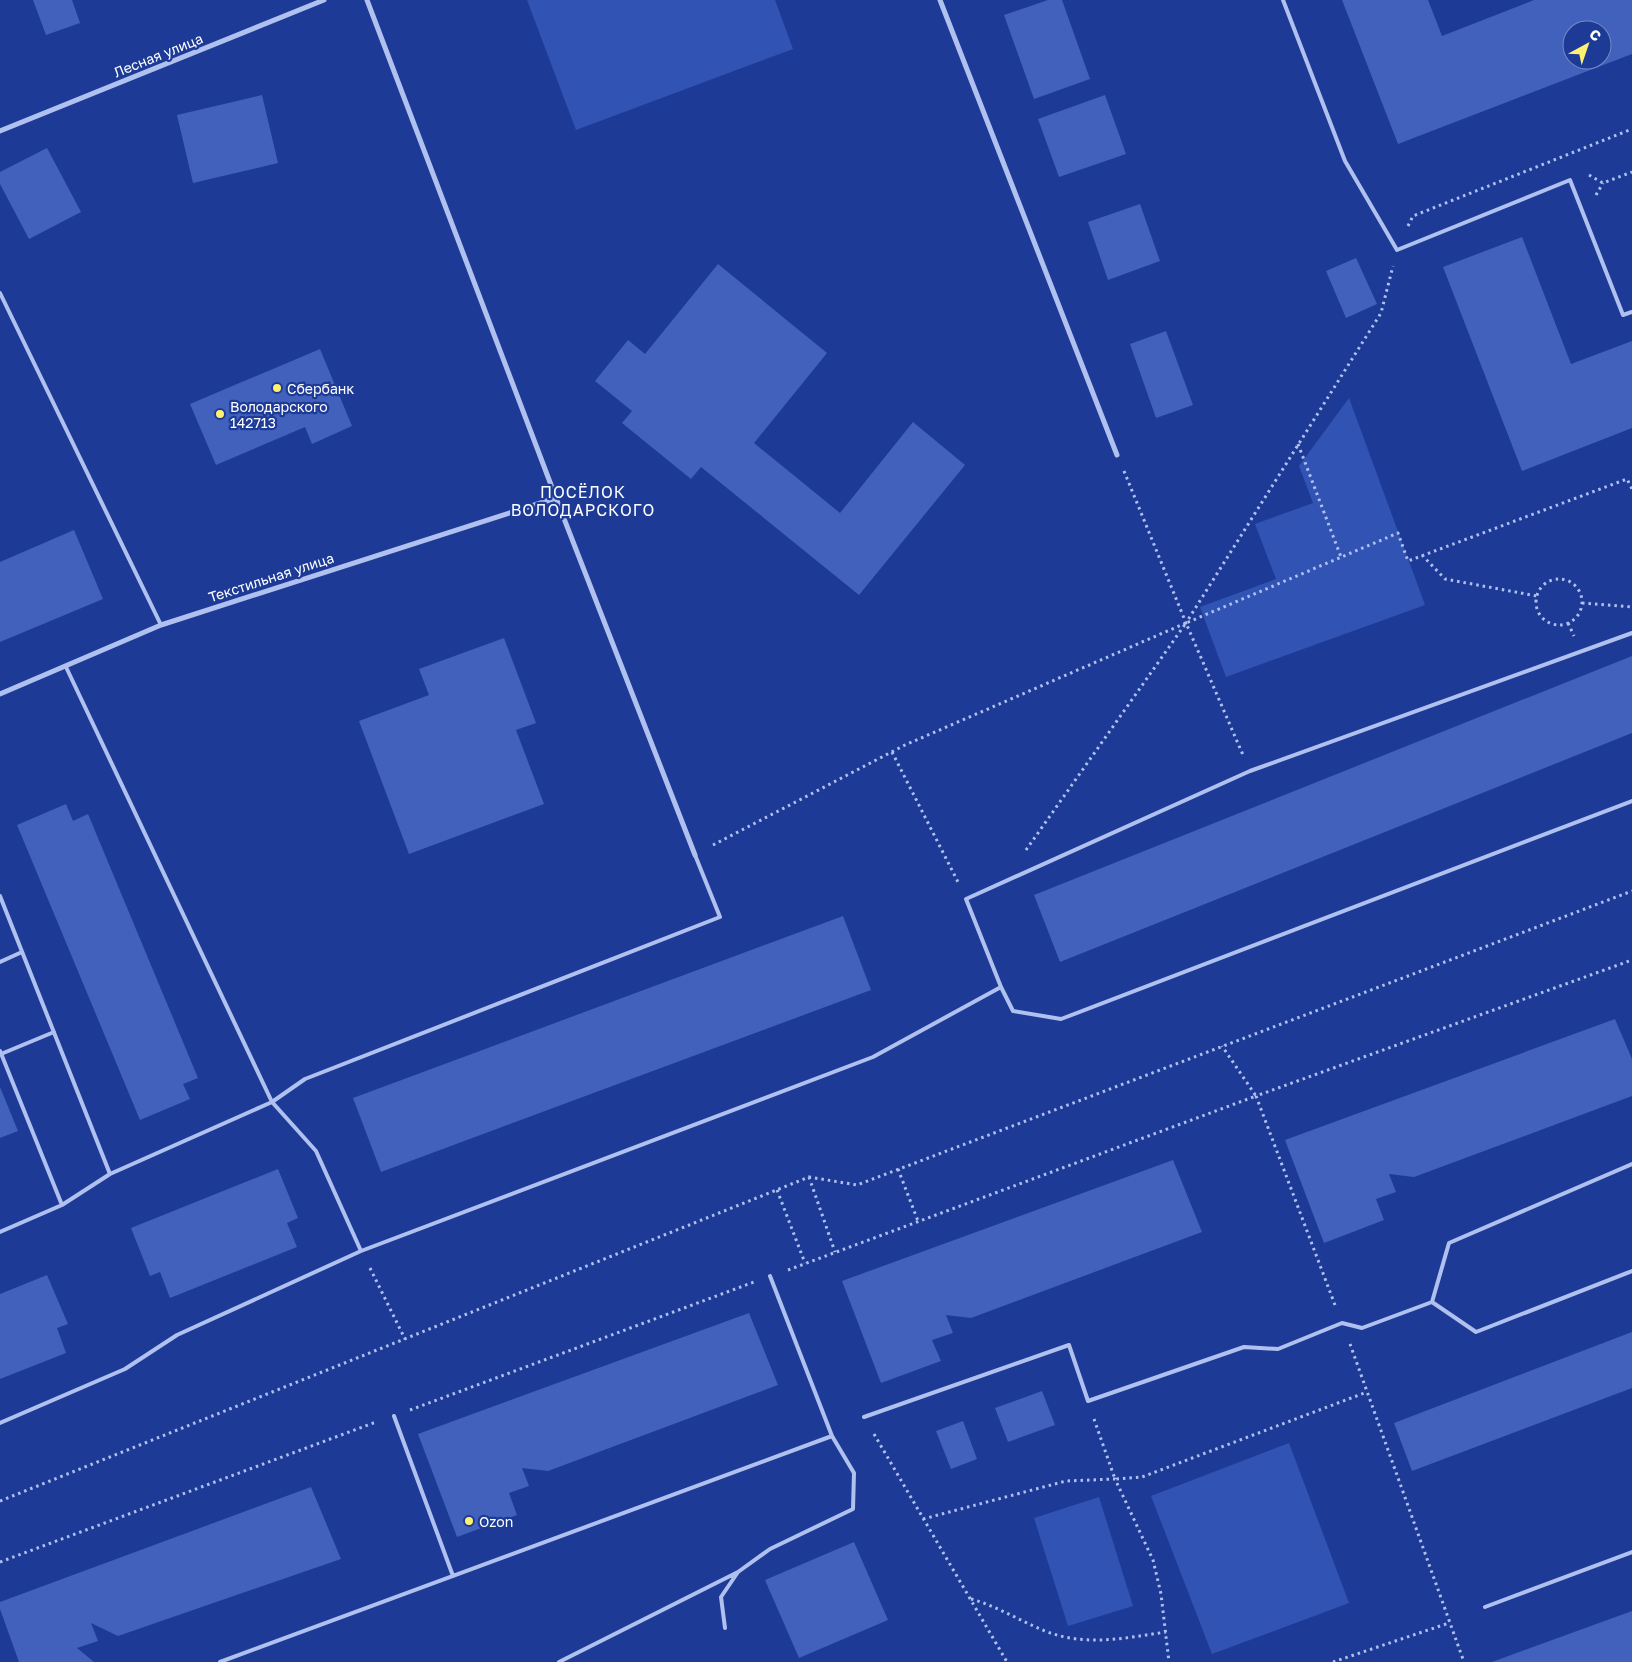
<svg xmlns="http://www.w3.org/2000/svg" width="1632" height="1662" viewBox="0 0 1632 1662" font-family="'Golos Text',sans-serif">
<style>
.green{fill:#3153b4}
.building{fill:#4161bc;fill-rule:evenodd}
.lines{fill:none;stroke-linecap:round;stroke-linejoin:round}
.path{stroke:#b0c1ef;stroke-width:3;stroke-dasharray:2.5 4;stroke-linecap:butt}
.lane{stroke:#b0c1ef;stroke-width:4}
.street{stroke:#b0c1ef;stroke-width:5}
.poi-dot{fill:#fff06f;stroke:#1d3b96;stroke-width:2}
.labels{text-anchor:middle;dominant-baseline:central;stroke-width:4.5;stroke-linejoin:round;paint-order:stroke}
.street-label{font-size:14px;fill:#fff;stroke:#1d3b96}
.poi-label{font-size:14px;fill:#fff;stroke:#1d3b96;text-anchor:start}
.quarter-label{font-size:16px;letter-spacing:1px;fill:#fff;stroke:#1d3b96}
</style>
<rect width="100%" height="100%" fill="#1d3b96"/>
<path class="green" d="M527 0H775L793 49 576 130Z
M1349 398 1425 605 1226 677 1200 607 1276 579 1255 524 1313 503 1299 466Z
M1289 1443 1349 1603 1212 1654 1151 1496Z
M1099 1497 1133 1606 1068 1626 1034 1518Z"/>
<path class="building" d="M33 0H72L80 23 46 35Z
M1048 0H1062L1090 79 1034 99 1004 15Z
M1342 0H1428L1442 36 1534 0H1632V54L1398 144ZM1572 30H1602V60H1572Z
M262 95 278 163 193 183 177 115Z
M1105 95 1126 154 1059 177 1038 119Z
M47 148 81 212 29 239 0 184V172Z
M1140 204 1160 261 1108 280 1088 222Z
M1522 237 1571 364 1632 341V428L1522 471 1443 267Z
M1356 258 1377 304 1346 318 1326 271Z
M718 264 827 353 754 443 840 513 913 422 965 465 859 595 701 467 691 479 622 423 632 411 595 381 628 340 645 354Z
M1166 331 1193 405 1156 418 1130 344Z
M320 349 352 426 312 444 305 427 216 465 190 404Z
M74 530 103 599 0 642V562Z
M504 638 536 723 516 730 544 804 409 854 359 721 429 695 419 669Z
M1632 656V733L1060 962 1034 895Z
M66 804 73 821 88 814 198 1078 183 1084 190 1099 140 1120 17 825Z
M843 916 871 990 381 1172 353 1098Z
M1615 1019 1632 1059V1096L1414 1177 1389 1174 1396 1192 1376 1199 1384 1220 1324 1243 1285 1140Z
M0 1087 18 1131 0 1138Z
M1173 1160 1202 1232 971 1318 946 1315 953 1333 932 1340 941 1361 881 1383 842 1281Z
M278 1169 298 1218 287 1223 297 1247 170 1298 160 1272 150 1276 131 1228Z
M47 1275 68 1324 57 1328 66 1353 0 1379V1294Z
M749 1313 778 1385 548 1471 522 1468 529 1486 509 1493 517 1515 457 1537 418 1434Z
M1632 1332V1388L1412 1471 1394 1423Z
M1042 1391 1055 1425 1008 1442 995 1408Z
M963 1421 977 1459 951 1469 936 1431Z
M311 1487 341 1559 118 1636 91 1623 98 1641 77 1648 94 1662H19L0 1609V1602Z
M854 1542 888 1620 799 1658 765 1580Z
M1632 1611V1662H1492Z"/>
<g class="lines">
<path class="path" d="M1589 175 1603 183 1632 172
M1596 195 1603 183
M1408 226 1413 216 1632 129
M1298 444 1341 557
M1124 471 1186 623 1381 313 1393 266
M1422 555 1445 579 1537 596
M1536 602a23 23 0 1 1 46 0a23 23 0 1 1-46 0Z
M1582 603 1632 607
M1568 623 1574 636
M892 752 958 882
M713 845 905 745 1186 623 1243 755
M1026 850 1186 623 1398 533 1408 561 1627 479 1632 489
M898 1169 918 1221
M809 1177 835 1252
M777 1190 805 1263
M370 1268 405 1339
M788 1270 1256 1096 1222 1046
M1335 1305 1256 1096 1632 960
M1350 1344 1464 1662
M410 1410 754 1282
M1094 1419 1115 1479 1142 1477 1367 1392
M874 1434 1007 1662
M0 1501 809 1177 857 1185 1632 891
M923 1519 1066 1481 1115 1479 1153 1560 1161 1594 1169 1662
M0 1562 376 1422
M971 1599C997 1606 1020 1621 1045 1631 1085 1647 1125 1638 1166 1632
M1333 1662 1449 1623"/>
<path class="lane" d="M1283 0 1345 161 1397 250 1570 180 1623 315 1632 312
M0 293 161 625
M1632 633 1250 771 966 899 1001 987 1013 1011 1061 1019 1632 801
M66 667 272 1102 316 1151 361 1251
M0 896 110 1174 272 1102 305 1079 720 917 695 855
M0 962 22 952
M0 1051 62 1205
M1 1054 54 1032
M0 1232 62 1205 110 1174
M1432 1302 1476 1332 1632 1271
M394 1416 453 1576
M864 1417 1069 1345 1088 1401 1244 1347 1278 1349 1342 1323 1362 1328 1432 1302 1449 1243 1632 1164
M0 1423 125 1369 177 1335 361 1251 873 1057 1001 987
M1485 1607 1632 1552
M725 1628 721 1597 738 1572 770 1549 853 1509 854 1473 832 1436
M220 1662 832 1436 770 1276
M559 1662 738 1572"/>
<path class="street" d="M367 0 556 498 695 855
M940 0 1117 455
M0 131 324 0
M0 694 161 625 556 498"/>
</g>
<g class="poi-dot">
<circle cx="277" cy="388" r="5"/>
<circle cx="220" cy="414" r="5"/>
<circle cx="469" cy="1521" r="5"/>
</g>
<g class="labels">
<g class="street-label">
<text transform="translate(158 55) rotate(-22)">Лесная улица</text>
<text transform="translate(271 577) rotate(-18)">Текстильная улица</text>
</g>
<g class="poi-label">
<text x="287" y="388">Сбербанк</text>
<text x="230" y="406">Володарского<tspan x="230" dy="16">142713</tspan></text>
<text x="479" y="1521">Ozon</text>
</g>
<g class="quarter-label">
<text x="583" y="492">ПОСЁЛОК<tspan x="583" dy="18">ВОЛОДАРСКОГО</tspan></text>
</g>
</g>
<g transform="translate(1587 45) rotate(40)"><circle r="24" fill="#1d3b96" stroke="#7789c0"/>
<path d="M0-4L9 19L0 12L-9 19Z" fill="#fff06f"/>
<text y="-8" font-size="14" font-weight="bold" text-anchor="middle" fill="#ffffff">С</text>
</g>
</svg>
